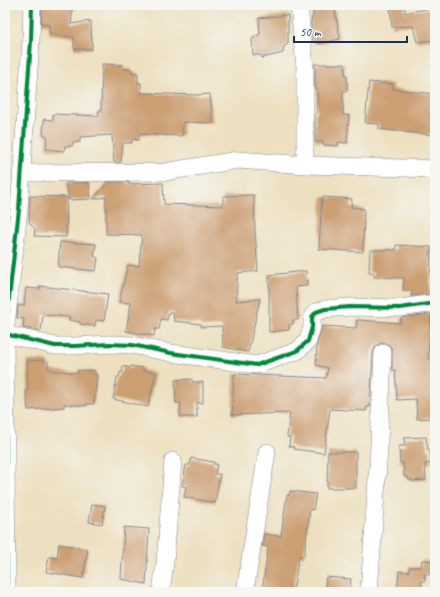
<svg xmlns="http://www.w3.org/2000/svg" width="440" height="597" viewBox="0 0 440 597" font-family="Caveat,sans-serif">
<style>
.building{fill:#cc9f73}
.lines{fill:none;stroke-linecap:round;stroke-linejoin:round}
.minor-casing{stroke:#84888f;stroke-width:18}
.minor{stroke:#fff;stroke-width:17}
.cycleway-casing{stroke:#f6f6f2;stroke-width:6}
.cycleway{stroke:#00873e;stroke-width:4}
</style>
<rect width="100%" height="100%" fill="#f6f6f2"/>
<filter id="ink" filterUnits="userSpaceOnUse"><feTurbulence type="fractalNoise" baseFrequency=".025" numOctaves="2"/><feDisplacementMap in="SourceGraphic" scale="8" xChannelSelector="R" yChannelSelector="G"/><feConvolveMatrix kernelMatrix="1 2 1 2 8 2 1 2 1" color-interpolation-filters="sRGB"/></filter>
<filter id="wash" filterUnits="userSpaceOnUse"><feTurbulence type="fractalNoise" baseFrequency=".012" numOctaves="4" result="noise"/><feDisplacementMap in="SourceGraphic" scale="16" xChannelSelector="R" yChannelSelector="G"/><feGaussianBlur stdDeviation="0.9" result="paint"/><feColorMatrix in="noise" values="0 0 0 0 0 0 0 0 0 0 0 0 0 0 0 0 0 1.4 0 .05"/><feComposite in="paint" operator="in"/></filter>
<g filter="url(#wash)">
<rect width="100%" height="100%" fill="#ede0c0"/>
<g id="blocks">
<path class="building" d="M42 5 73 7 71 24 91 21 92 49H74V37L49 34V25L41 24Z
M315 5H334L340 39 318 44 312 39 311 22Z
M390 5H404L405 13 435 7V40L417 42 413 26 392 27Z
M288 15V44L284 46 283 53 262 58 261 55H253L252 39 260 34 259 18Z
M102 64 123 65V69H132V73H138V83H141V93L199 95 210 94 213 123 183 122 182 136 139 134V140L132 139V143H123L121 162H114L112 135 80 137V142H73L72 146H65L64 151 46 149 47 136 43 134 44 119 53 120V114L99 116 98 111H101Z
M315 64H345V75H347V91H343V115H349L347 143 338 142V146L323 145V142H315V114L317 113V89H315Z
M369 82 393 84V89L435 94V125L433 135 379 129V124L365 123Z
M108 182H129L128 184 163 183 164 204 223 206V196L254 195 255 231 258 271 238 273 237 284 236 301 260 299 248 352 223 347 222 326 201 327V324L174 321 173 312H169L167 320 161 319 159 329H155L154 336 126 331 131 303 119 302 128 265 139 266 142 235 106 234V197L93 199Z
M66 183H89L91 199 69 200Z
M30 196 67 197 66 237 34 236 35 229 29 222Z
M322 197 352 199 351 207 364 209 363 252 319 249Z
M60 242 96 244 94 256 98 258 96 271 58 267Z
M396 245 431 247 430 294 411 296 412 290H403L404 278 374 277V273L369 272 370 250H396Z
M306 271 307 286 296 287 298 320H293V324L289 325V330L269 332V275Z
M40 286 108 294 104 321 96 320 95 326 80 324V322L69 320 70 317 43 315 41 331 23 328 24 319 17 318 18 305 24 306 26 288 40 289Z
M431 314 428 359H435V409L432 410V418L417 419 416 399 397 400 395 370H392V349L389 345 383 343 379 344 375 347 373 352 370 407H367L366 411 330 409 324 453 294 449V447L289 446 290 437H287L290 413 232 415 234 374 326 378 328 368 316 365 317 344 322 326 356 328 357 320 401 323V318Z
M44 360V362L48 361V368H49L50 370 78 373V370L95 371V375H97L94 404H86V406L64 404V407L28 410 26 390H28L27 361Z
M123 366 130 368 131 366 143 368V370L156 373 148 407 113 399 117 377H119L120 372 122 373Z
M192 379V382H203V403H197V417H180L181 403H176L175 380Z
M426 437 428 450H430L431 463 425 464 426 480 411 481V479L408 480V477H404L403 463H400L399 446H405L404 438Z
M328 452H356V488H327Z
M191 458 214 462 213 464H217L215 474H220L215 503 184 497 186 487 182 486 186 465H190Z
M290 491 316 494 313 510 310 509 304 556H299L293 592H262L268 547 262 546 264 534 281 536 287 495 289 496Z
M92 504 105 506 102 524 89 522Z
M124 527 149 529 146 584 121 579Z
M59 544 88 549 83 578 46 572 49 557 57 558Z
M422 560 434 561 433 575 425 574V581H422L421 592H397L399 571 409 572V567H421Z
M326 577 351 579 350 590H348V592H325Z"/>
</g>
</g>
<g filter="url(#ink)">
<use href="#blocks" fill-opacity="0" stroke="#84888f" stroke-width="1"/>
<g class="lines">
<g class="minor-casing">
<path id="minor" d="M299 5 305 68V165
M22 173 164 172 238 160 305 165 435 169
M5 334 55 346H75L109 344 132 345 171 353 257 365 297 351 308 341 312 327V317L316 312 325 309 350 307 400 308 435 303
M7 592 5 334 19 209 31 41 32 5
M161 592 165 563 173 461
M245 592 267 452
M369 592 378 465 383 353"/>
</g>
<use href="#minor" class="minor"/>
<g class="cycleway-casing">
<path id="cycleway" d="M5 334 55 346H75L109 344 132 345 171 353 257 365 297 351 308 341 312 327V317L316 312 325 309 350 307 400 308 435 303
M7 592 5 334 19 209 31 41 32 5"/>
</g>
<use href="#cycleway" class="cycleway"/>
</g>
</g>
<rect width="440" height="597" fill="none" stroke="#f6f6f2" stroke-width="20"/>
<path d="M294 36v6h113v-6" fill="none" stroke="#1b2f5e" stroke-width="2"/>
<text x="300" y="36" font-size="12" fill="#1b2f5e" stroke="#f6f6f2" stroke-width="3" paint-order="stroke">50 m</text>
</svg>
